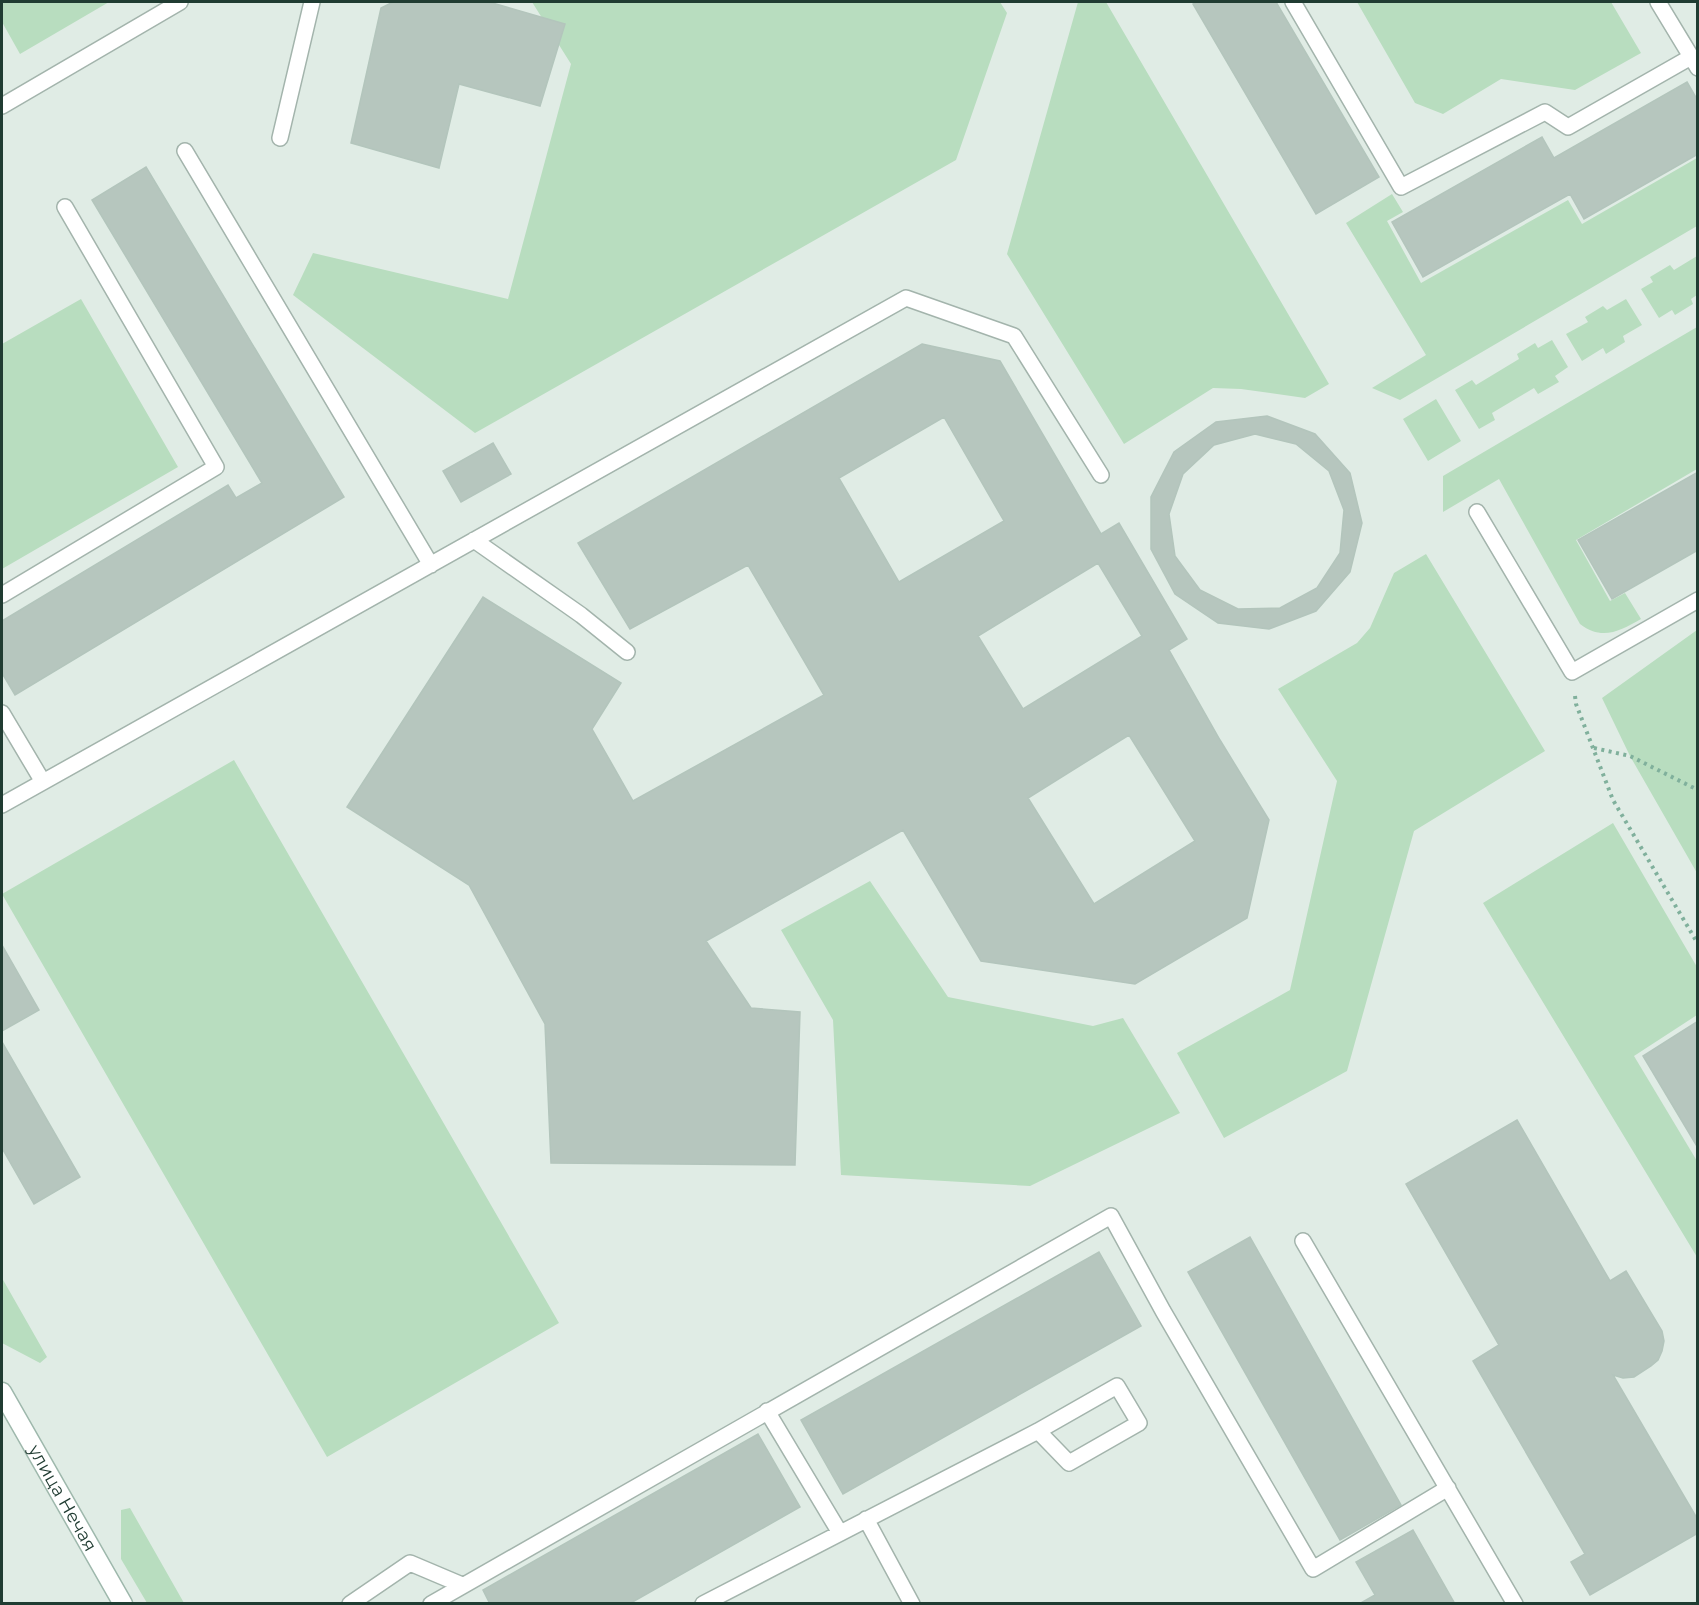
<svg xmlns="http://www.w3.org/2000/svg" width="1699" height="1605" viewBox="0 0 1699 1605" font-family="Montserrat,sans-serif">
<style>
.green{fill:#b8ddbf}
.building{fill:#b6c6be;stroke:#b3c5bc;stroke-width:1.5;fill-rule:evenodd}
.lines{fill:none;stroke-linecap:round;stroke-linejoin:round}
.lane-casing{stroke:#a3b4ac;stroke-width:18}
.secondary-casing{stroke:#9eb8ac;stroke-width:21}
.path{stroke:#80b09c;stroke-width:4;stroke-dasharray:3 4.5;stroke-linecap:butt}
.lane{stroke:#fff;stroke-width:15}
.secondary{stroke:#fff;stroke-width:18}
.labels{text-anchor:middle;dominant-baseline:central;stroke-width:5;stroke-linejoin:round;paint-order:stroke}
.street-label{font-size:18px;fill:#203c32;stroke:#f1f8f4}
</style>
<rect width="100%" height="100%" fill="#e0ece5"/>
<path class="green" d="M2 2H109L20 54 2 22Z
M532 2H1000L1007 13 956 160 475 433 293 295 313 253 508 299 571 64Z
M1078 2H1106L1329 384 1305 398 1241 389 1213 388 1124 444 1007 254Z
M1357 2H1611L1641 53 1575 90 1501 79 1443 114 1415 103Z
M1697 158V226L1400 400 1372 388 1426 355 1346 223 1392 194 1403 212 1387 221 1421 283 1568 200 1582 224Z
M1697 256V295L1691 299 1693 304 1675 315 1672 310 1659 318 1641 289 1653 282 1650 277 1670 265 1674 270Z
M81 299 178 467 2 569V344Z
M1626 299 1642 325 1623 336 1625 342 1606 354 1603 348 1582 361 1566 334 1588 322 1585 317 1603 306 1607 310Z
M1697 327V469L1576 540 1610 601 1625 593 1641 619C1620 631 1602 641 1580 624L1499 479 1443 512V476Z
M1552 340 1568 367 1555 376 1559 382 1538 394 1534 388 1492 413 1495 420 1479 429 1455 390 1472 380 1476 385 1519 359 1517 354 1535 343 1538 348Z
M1436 399 1461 441 1428 461 1403 419Z
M1426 554 1545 751 1414 831 1347 1071 1224 1138 1177 1053 1290 990 1337 781 1278 689 1357 643 1370 628 1394 573Z
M1697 630V873L1630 756 1602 698Z
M234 760 559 1323 327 1457 2 894Z
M1613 823 1697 967V1015L1634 1056 1697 1161V1257L1483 903Z
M870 881 948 997 1093 1026 1123 1018 1180 1113 1030 1186 841 1175 833 1020 781 930Z
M2 1278 47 1357 40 1363 2 1343Z
M130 1508 184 1603H147L121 1559V1510Z"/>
<path class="building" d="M393 2H489L565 24 540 106 459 84 439 168 351 143 381 8Z
M1197 2H1276L1379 177 1316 214 1193 4Z
M1687 82 1698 101V154L1584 219 1570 194 1423 277 1392 222 1542 137 1554 158Z
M146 167 344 497 15 695 2 673V621L228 485 236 498 262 483 92 200Z
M922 344 1000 361 1101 534 1119 523 1187 639 1169 650 1220 740 1269 820 1247 918 1135 984 981 961 903 830 706 941 751 1008 800 1012 795 1165 551 1163 545 1024 469 885 347 807 483 597 621 683 592 729 633 801 824 695 748 565 630 629 578 543ZM944 417 1004 521 899 582 839 478ZM1098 563 1142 636 1023 709 978 636ZM1129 735 1195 841 1094 904 1028 798Z
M1267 416 1315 434 1350 473 1362 523 1350 572 1316 611 1269 629 1218 623 1175 594 1151 549V497L1174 452 1216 422ZM1255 434 1296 444 1329 471 1344 510 1340 553 1317 588 1280 608 1238 609 1200 590 1175 556 1169 514 1183 474 1214 445Z
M493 443 511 474 461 502 443 471Z
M1698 472V550L1612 599 1578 540Z
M2 945 39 1010 2 1031Z
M1698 1021V1148L1643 1056Z
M2 1042 80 1177 34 1204 2 1148Z
M1517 1120 1610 1281 1626 1271 1662 1331 1664 1341 1662 1351 1658 1360 1651 1366 1634 1377 1623 1378 1613 1375 1698 1520V1533L1590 1595 1571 1562 1585 1554 1473 1361 1499 1345 1406 1184Z
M1250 1237 1401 1505 1340 1540 1188 1272Z
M1099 1252 1141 1326 843 1494 801 1420Z
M758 1434 800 1507 629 1604H490L483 1590Z
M1413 1530 1455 1604H1359L1375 1595 1356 1562Z"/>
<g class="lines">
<g class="lane-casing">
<path id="lane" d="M1293 2 1401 187 1545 112 1568 127 1691 57
M1658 2 1698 68
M2 106 180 2
M280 138 312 2
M185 151 431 565
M1477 512 1572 672 1698 600
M474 540 581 615 627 652
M2 595 216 467 65 207
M2 713 43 782
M2 805 906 298 1014 336 1101 475
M1303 1241 1515 1604
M767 1411 840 1533
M866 1519 912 1604
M350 1604 410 1563 462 1585
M431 1604 1111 1216 1163 1311 1313 1569 1448 1488
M703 1604 1038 1431 1117 1386 1139 1423 1069 1463 1038 1431"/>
</g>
<g class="secondary-casing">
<g id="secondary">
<path id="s1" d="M2 1392 123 1604"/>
</g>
</g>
<path class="path" d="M1575 696 1576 704 1613 800 1698 944
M1594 748 1630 756 1698 790"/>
<use href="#lane" class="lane"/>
<use href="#secondary" class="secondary"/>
</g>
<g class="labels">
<g class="street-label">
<text stroke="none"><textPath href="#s1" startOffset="122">улица Нечая</textPath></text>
</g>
</g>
<rect width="1699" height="1605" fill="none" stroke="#203c32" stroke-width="6"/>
</svg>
